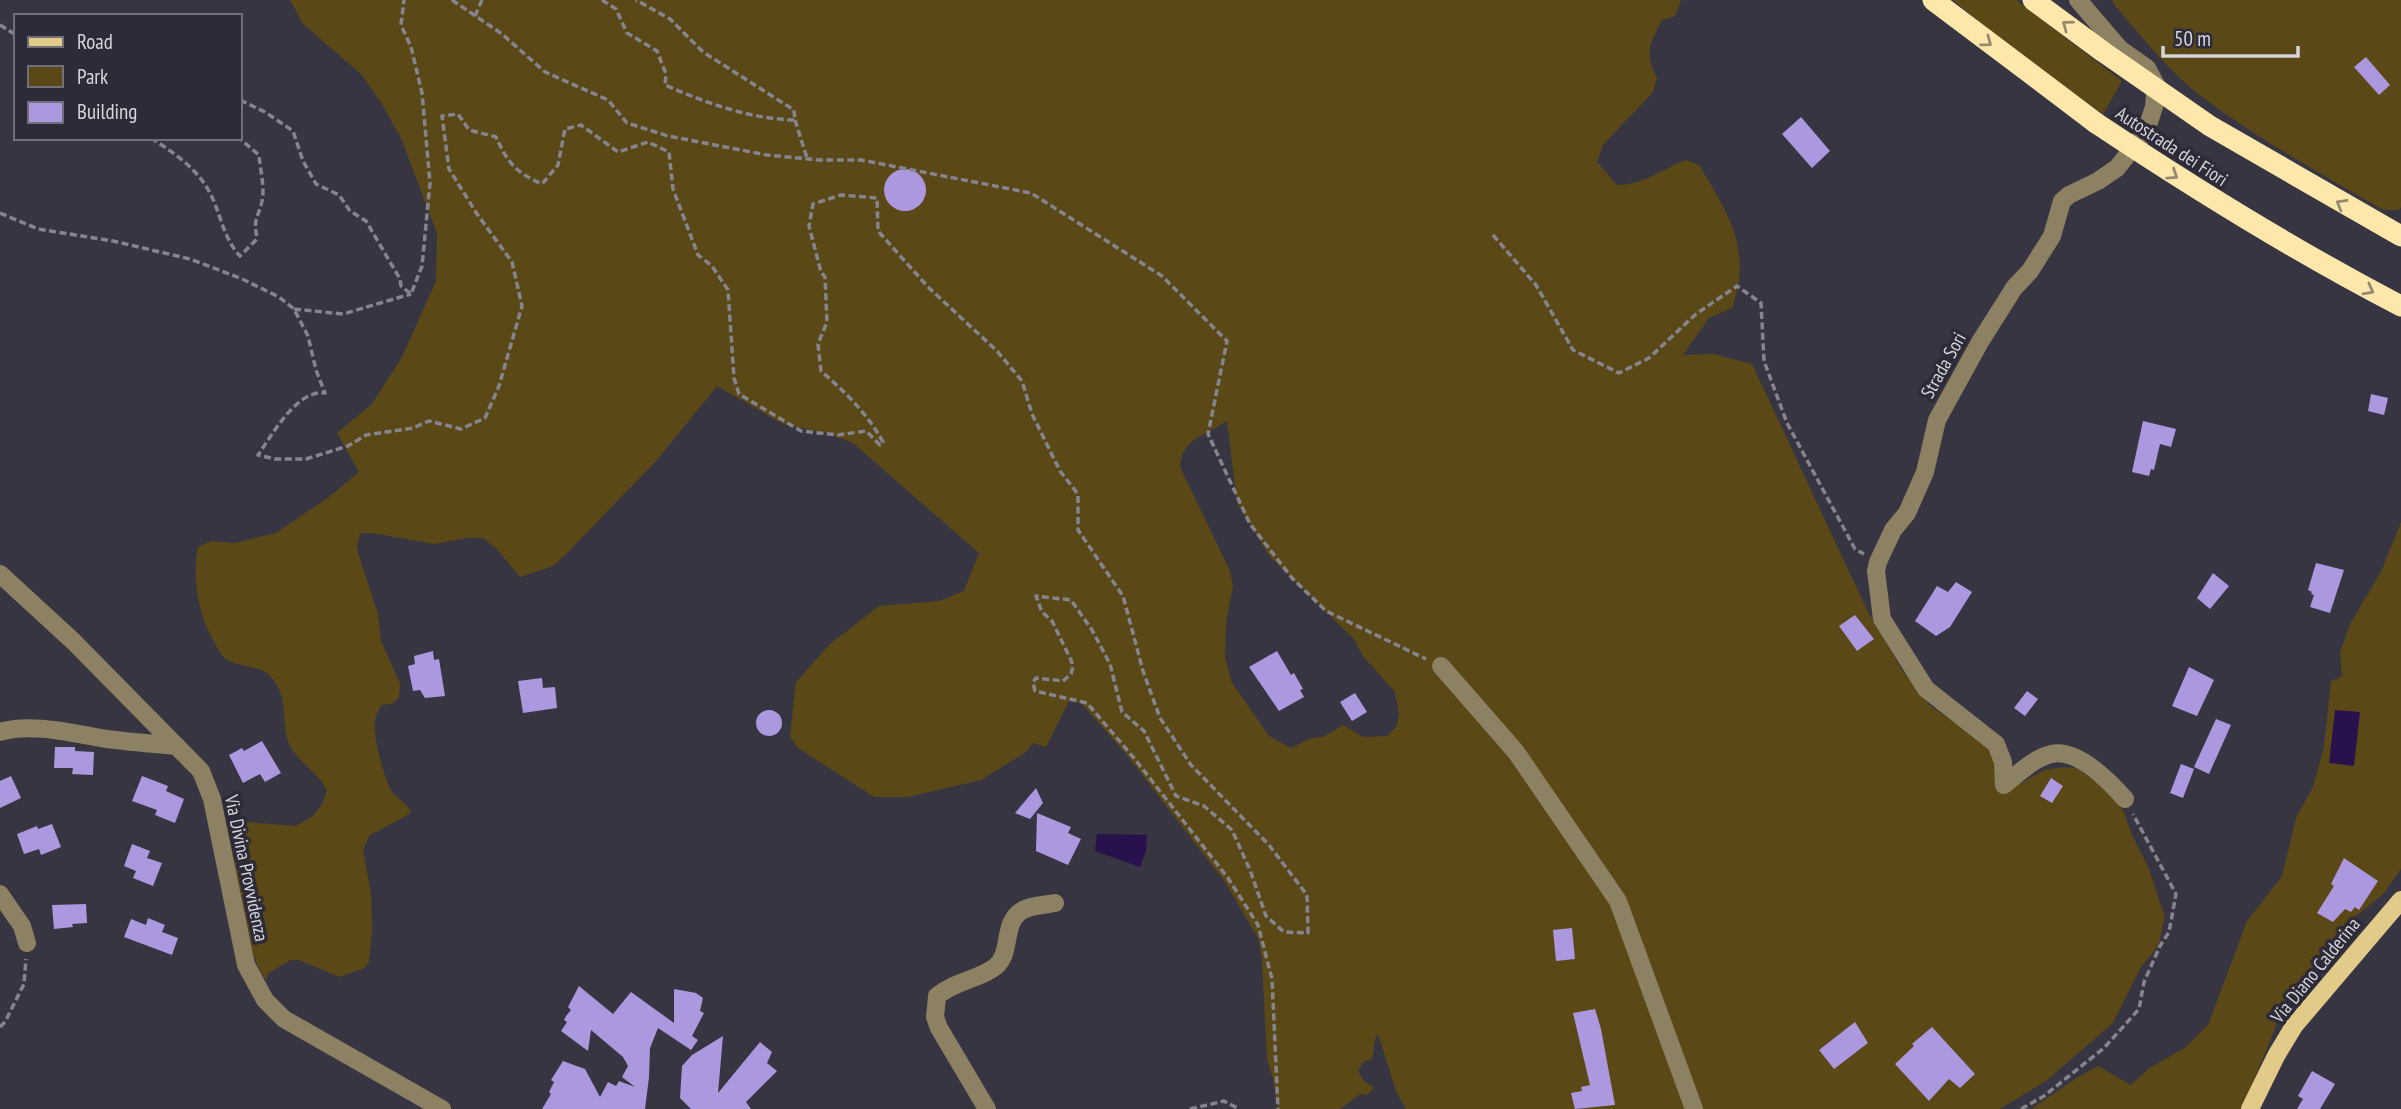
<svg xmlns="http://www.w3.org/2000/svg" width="2401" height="1109" viewBox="0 0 2401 1109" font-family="'PT Sans Narrow',sans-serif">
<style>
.green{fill:#5a4916;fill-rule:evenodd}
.water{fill:#29114d}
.building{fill:#ac98df}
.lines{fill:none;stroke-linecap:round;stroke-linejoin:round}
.path{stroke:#86848f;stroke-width:3.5;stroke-dasharray:7 3.5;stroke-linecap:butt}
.minor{stroke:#8c8162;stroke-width:18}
.major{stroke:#e2ca89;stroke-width:18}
.highway{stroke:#fee7aa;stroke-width:21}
.highway-bridge{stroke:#fee7aa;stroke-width:21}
.oneway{stroke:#968971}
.labels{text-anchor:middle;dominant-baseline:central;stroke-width:7;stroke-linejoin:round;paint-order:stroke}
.street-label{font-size:19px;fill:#d6d4dd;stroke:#2e2b38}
</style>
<rect width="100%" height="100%" fill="#383542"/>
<path class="green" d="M290 0H1681L1675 16 1662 20C1650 43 1644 53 1657 78L1653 92 1603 145 1597 162 1617 185C1642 185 1662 170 1685 160L1699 165C1728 213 1753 250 1732 308L1709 318 1683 355 1713 354 1752 364 1868 612 1902 670 1929 705 1978 739 2020 784 2044 770 2064 767 2076 768 2107 789 2124 812 2131 833 2149 869 2165 917 2158 946 2141 967 2113 1023 2046 1081 2000 1109H1406L1396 1091 1378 1034C1372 1041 1375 1051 1372 1059L1363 1062 1358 1071 1363 1080 1374 1088 1367 1095 1360 1094 1340 1109H1278L1273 1079 1267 1059 1262 960 1258 938 1225 882 1126 754 1081 703 1069 701 1046 747 1033 743 1026 752 981 780 907 797H874L798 748 790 737 796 682 830 644 879 606 939 601 964 591 979 553 853 443 829 434 783 424 717 386 657 460 568 552 553 566 520 577 496 548 483 538H467L434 544 372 533H360L357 546 358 553 378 614 381 641 400 683 399 698 392 704 381 705C379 710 375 716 375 721 372 734 385 781 392 792 399 801 407 802 411 813L369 836 363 850 371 894 372 929 369 962 365 968 339 977 299 960H291L268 973 267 980C248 968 233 853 229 826L245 822 296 826 313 816 322 804 327 791C319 773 299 763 290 746 280 726 290 701 273 679 260 663 238 669 225 658 221 655 218 649 216 645 198 615 192 581 198 547L211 541 235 543 276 533 329 497 359 472 337 433 371 405 402 357 436 281 437 233 401 138 382 104 361 74 303 24ZM1227 421 1237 503 1270 557 1354 639 1363 656 1395 692 1399 714 1396 727 1387 736 1363 737 1343 725 1323 737 1311 738 1291 748 1269 736 1232 683 1225 658 1226 622 1233 587 1230 571 1180 467C1181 439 1206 435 1227 421Z
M1953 0H2016L2122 81 2103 114 2011 48Z
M2114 0H2401V207L2399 210H2383C2321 174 2258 139 2201 96 2169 72 2138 32 2112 2Z
M2401 522V869L2383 894 2349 922 2299 985 2281 1014 2242 1109H2031L2078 1077 2098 1066 2131 1085 2148 1069 2186 1047 2208 1025 2247 921 2282 876 2296 818 2313 787 2324 747 2331 681 2342 677 2340 652 2350 624 2381 572Z"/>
<path class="water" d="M2335 710 2360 712 2354 766 2329 763Z
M1097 834 1147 835 1146 851 1140 867 1095 851Z"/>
<path class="building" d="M2366 57 2390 85 2379 95 2354 67Z
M1801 117 1830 151 1812 168 1782 134Z
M884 190a21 21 0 1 1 42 0a21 21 0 1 1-42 0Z
M2371 394 2388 398 2384 415 2368 411Z
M2143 421 2176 429 2171 447 2160 444 2154 470 2151 469 2149 476 2132 472Z
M2316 563 2344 570 2330 613 2310 607 2314 595 2311 594 2312 592 2308 590Z
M2213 573 2229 586 2210 609 2197 598Z
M1956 582 1972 592 1950 627 1936 636 1915 621 1937 586 1948 592Z
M1855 615 1874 639 1857 651 1839 626Z
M433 651 434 660 439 659 445 696 425 698 420 690 413 691 408 666 415 664 414 656Z
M1277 651 1291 675 1294 673 1303 689 1300 690 1304 697 1279 711 1249 667Z
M2189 667 2214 680 2197 716 2172 706Z
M542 678 543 688 555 687 557 708 523 713 518 681Z
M2027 691 2038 699 2025 716 2014 708Z
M1355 693 1367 712 1352 721 1340 702Z
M756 723a13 13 0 1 1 26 0a13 13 0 1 1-26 0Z
M2216 719 2231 725 2209 774 2194 767Z
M262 741 281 773 265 782 260 774 243 783 229 755 242 748 244 751Z
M55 747H75V751L94 752 93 775 72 774 73 768H54Z
M2181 764 2194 769 2183 798 2170 793Z
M11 776 21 798 0 808V781Z
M142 776 168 786 166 791 184 799 175 823 155 815 157 810 132 801Z
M2051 778 2063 786 2052 803 2040 796Z
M1036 788 1043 803 1030 819 1015 813Z
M1037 813 1071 827 1068 833 1081 839 1068 865 1036 851Z
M52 824 61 847 41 855 39 849 24 854 17 834 37 826 38 829Z
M132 844 150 851 147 858 162 863 153 886 133 878 136 871 124 866Z
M2344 858 2378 881 2359 910 2355 907 2351 912 2345 909 2333 922 2317 913 2334 886 2331 884Z
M86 904 87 923 72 924 73 927 54 929 52 905Z
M148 918 165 925 162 932 178 938 172 955 124 937 131 919 146 925Z
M1572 928 1575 959 1556 961 1553 930Z
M579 986 613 1014 631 992 674 1023V989L696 993 703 998 700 1011 704 1013 692 1036 698 1040 691 1050 658 1028 650 1048 649 1077 645 1109H542L551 1094 549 1092 554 1082 551 1080 563 1061 585 1069 600 1097 608 1082 616 1086 619 1081 635 1087 622 1077 628 1066 623 1057 591 1030 588 1051 561 1031 567 1022 564 1020 566 1016 571 1010 568 1007Z
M1595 1009 1601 1029 1615 1105 1575 1109 1571 1093 1582 1091 1581 1087 1590 1085 1573 1013Z
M1855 1022 1868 1043 1834 1069 1819 1050Z
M1932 1027 1975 1074 1960 1088 1949 1079 1929 1101 1895 1064 1914 1046 1912 1044Z
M723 1036 718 1093 760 1042 772 1052 767 1063 777 1071 746 1102 751 1109H691L680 1098 682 1066 692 1055Z
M2312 1071 2335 1084 2320 1109H2297L2303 1099 2298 1096Z"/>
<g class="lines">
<path class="path" d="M452 0 502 34 545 72 608 100 627 123 668 136 767 155 819 160H861L1031 193 1162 276 1227 341 1208 434 1250 524 1292 578 1326 611 1426 659
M602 0 616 9 627 33 657 51 666 74 665 85C706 103 750 119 795 120L794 110 703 52 670 19 636 0
M475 16 482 0
M0 25 16 35
M240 100 265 112 293 131 303 161 316 184 339 195 350 211 366 221 400 279 401 286 411 294 422 266 430 183 422 93 411 47 401 25 404 0
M795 120 807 158
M151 138C174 153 197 168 210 193 221 214 223 238 240 256L257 239C253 215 258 220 262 201 265 186 260 169 259 155L239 138
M0 213 38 229 113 241 190 259 240 278 279 297 294 309 308 336 316 370 325 393C297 389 272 435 258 455L275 459H306L348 446 366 435 413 428 429 421 461 429 485 418 499 386 522 306 512 262 477 214 449 169 442 116 458 114 469 130 496 137C508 163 515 172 542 184L558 165 565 129 581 125 618 152 648 142 669 152 673 189 698 255 712 266 728 290 734 378 739 394 801 431 838 435 866 431 880 445 883 442C867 413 845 392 821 371L818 344 827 322 825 277 821 272 809 226 813 204 841 195 877 198 878 231 928 287 997 351 1022 381 1032 414 1060 471 1078 494V530L1123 596 1143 671 1160 718 1191 765 1269 845 1307 895 1308 933 1284 932 1266 916 1250 870 1232 830 1204 806 1176 796 1144 731 1122 712 1110 664 1092 630 1071 600 1036 596 1042 612 1052 621 1071 660 1073 666 1071 674 1063 681 1036 678 1033 682 1035 691 1087 703 1134 758 1228 878 1258 925 1272 979 1278 1109
M1493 235 1536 285 1573 350 1619 373 1649 358 1696 314 1737 286 1761 303 1764 361 1787 423 1855 549 1864 554
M294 309 343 314 411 294
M0 1027 5 1022 24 984 26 959
M1190 1109 1224 1101 1239 1109
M2021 1109 2044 1096 2104 1048 2139 1009 2144 982 2160 946 2169 932 2176 894 2133 814"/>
<path class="minor" d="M0 574 74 642 201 771 212 799 246 965 265 1000 284 1019 442 1109
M1441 666 1516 752 1618 901 1694 1109
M0 732C32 722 75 734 107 739 131 742 154 744 177 746
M2004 785 2003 762 1996 744 1926 689 1882 619 1876 571 1878 562 1893 530 1907 513 1925 472 1937 420 1980 342 2014 288 2030 271 2052 236 2062 201 2069 195 2098 181 2117 168 2140 139 2148 125 2154 107 2156 85 2147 68 2120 49 2078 0
M2004 785C2018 774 2034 758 2051 754 2078 748 2110 782 2125 799
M0 894 22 926 27 943
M987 1109 939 1028 935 1017 937 996C955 981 980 979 995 967 1013 953 1001 922 1023 910 1032 905 1045 905 1055 903"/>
<path class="major" d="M2250 1109 2276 1056 2294 1026 2401 900"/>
<path class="highway" d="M1933 0 2096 123
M2033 0 2102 51"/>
<path class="highway-bridge" d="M2102 51 2210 126 2401 236
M2096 123C2195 189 2295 251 2401 306"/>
</g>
<defs><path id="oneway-chevron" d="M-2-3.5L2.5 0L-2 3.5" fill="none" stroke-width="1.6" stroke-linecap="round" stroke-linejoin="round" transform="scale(1.75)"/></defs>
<g class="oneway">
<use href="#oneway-chevron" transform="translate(2067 25) rotate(-143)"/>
<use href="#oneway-chevron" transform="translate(1987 42) rotate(37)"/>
<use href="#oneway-chevron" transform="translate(2173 175) rotate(34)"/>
<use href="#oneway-chevron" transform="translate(2341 204) rotate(-150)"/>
<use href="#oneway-chevron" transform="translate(2369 290) rotate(28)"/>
</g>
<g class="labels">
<g class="street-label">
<text transform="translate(2172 146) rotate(33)">Autostrada dei Fiori</text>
<text transform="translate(1943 365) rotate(-61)">Strada Sori</text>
<text transform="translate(247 868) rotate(78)">Via Divina Provvidenza</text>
<text transform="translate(2315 970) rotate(-51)">Via Diano Calderina</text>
</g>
</g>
<rect x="14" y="14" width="228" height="126" fill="#2e2b38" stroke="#716f7a" stroke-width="2"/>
<rect x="28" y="37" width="35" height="10" fill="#e2ca89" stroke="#716f7a" stroke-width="2"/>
<text x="77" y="49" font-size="21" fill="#d6d4dd">Road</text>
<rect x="28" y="66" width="35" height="21" fill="#5a4916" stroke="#716f7a" stroke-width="2"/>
<text x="77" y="84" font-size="21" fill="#d6d4dd">Park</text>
<rect x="28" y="102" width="35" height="21" fill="#ac98df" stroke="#716f7a" stroke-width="2"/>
<text x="77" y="119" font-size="21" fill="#d6d4dd">Building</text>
<path d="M2163 46v10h135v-10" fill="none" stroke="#d6d4dd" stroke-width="3.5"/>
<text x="2174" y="46" font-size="21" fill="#d6d4dd" stroke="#2e2b38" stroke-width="5" paint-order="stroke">50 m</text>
</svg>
